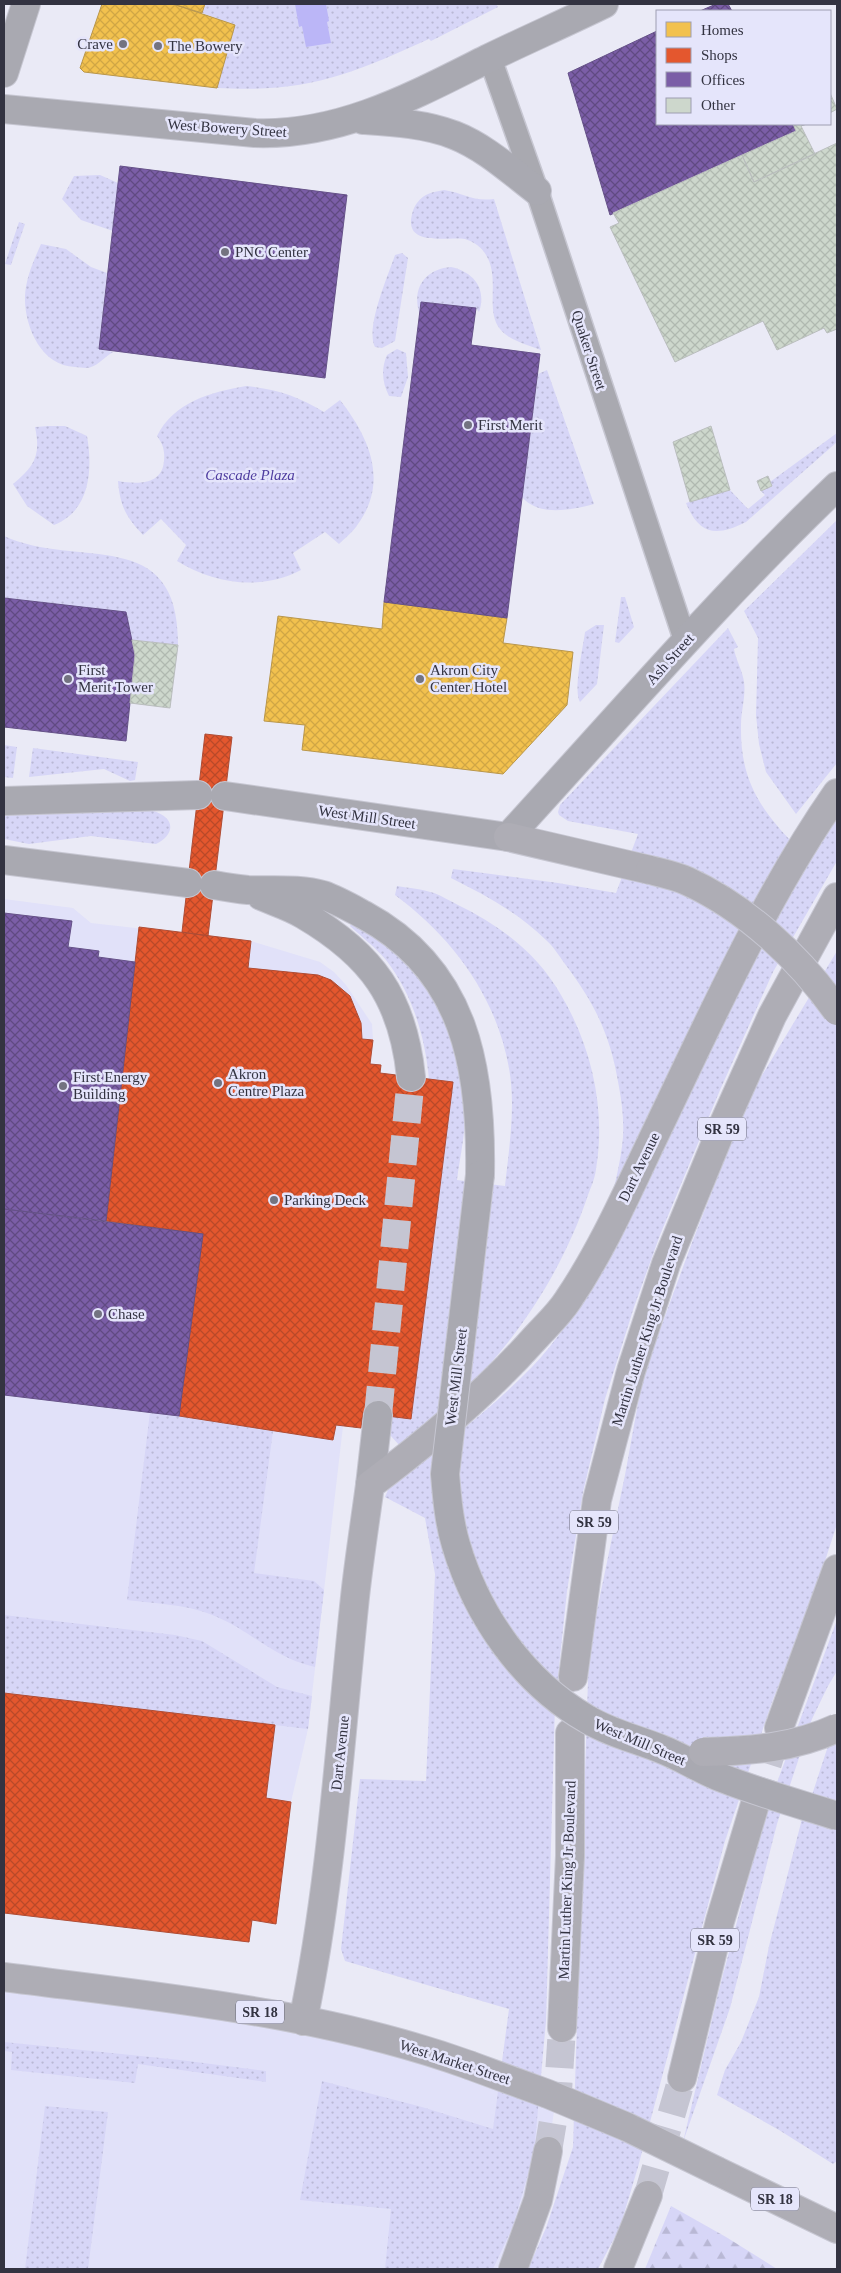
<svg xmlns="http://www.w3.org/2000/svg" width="841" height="2273" viewBox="0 0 841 2273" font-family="Georgia,serif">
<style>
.built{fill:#e1e1f9}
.green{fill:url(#green-dots)}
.forest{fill:url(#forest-firs)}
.water{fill:#bbb6f7}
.homes{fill:url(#homes-cross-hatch);stroke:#b9964a}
.shops{fill:url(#shops-cross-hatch);stroke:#af4c34}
.offices{fill:url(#offices-cross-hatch);stroke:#655188}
.building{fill:url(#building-cross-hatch);stroke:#babebe}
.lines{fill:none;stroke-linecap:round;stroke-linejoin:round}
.secondary-tunnel{stroke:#c5c5d2;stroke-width:28;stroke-dasharray:28 14;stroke-linecap:butt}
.primary-tunnel{stroke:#c5c5d2;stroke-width:28;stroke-dasharray:28 14;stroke-linecap:butt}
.street-casing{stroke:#c6c6d1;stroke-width:25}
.secondary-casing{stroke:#c6c6d1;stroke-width:30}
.primary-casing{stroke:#c6c6d1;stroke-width:30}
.street{stroke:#a9a9b0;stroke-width:22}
.secondary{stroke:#a9a9b1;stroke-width:28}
.primary{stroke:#aeadb5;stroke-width:28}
.secondary-bridge-casing{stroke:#c6c6d1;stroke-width:30;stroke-linecap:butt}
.primary-bridge-casing{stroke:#c6c6d1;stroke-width:30;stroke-linecap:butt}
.secondary-bridge{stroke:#a9a9b1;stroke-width:28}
.primary-bridge{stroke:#aeadb5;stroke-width:28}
.poi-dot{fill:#737380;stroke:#e5e5fb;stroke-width:2}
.labels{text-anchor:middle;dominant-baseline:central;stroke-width:5;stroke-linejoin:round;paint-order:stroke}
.shield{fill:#e5e5fb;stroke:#686879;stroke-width:1}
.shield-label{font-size:14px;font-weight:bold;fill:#333341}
.poi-label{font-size:15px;fill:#333341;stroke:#e5e5fb;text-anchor:start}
.street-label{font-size:15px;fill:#333341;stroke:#e5e5fb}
.park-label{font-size:15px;font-style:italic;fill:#4e3c9f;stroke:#e5e5fb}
</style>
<defs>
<pattern id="green-dots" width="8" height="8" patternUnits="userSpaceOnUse" patternTransform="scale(1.25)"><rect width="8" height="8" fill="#d7d6f7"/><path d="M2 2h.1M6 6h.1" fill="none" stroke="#b9b8d5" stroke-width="1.8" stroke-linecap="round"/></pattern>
<pattern id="forest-firs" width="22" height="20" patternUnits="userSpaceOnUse" patternTransform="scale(1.25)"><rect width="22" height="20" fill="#d7d6f7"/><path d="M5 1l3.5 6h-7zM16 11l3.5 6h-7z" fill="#b9b8d5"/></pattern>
<pattern id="homes-cross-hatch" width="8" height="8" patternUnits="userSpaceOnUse" patternTransform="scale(1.25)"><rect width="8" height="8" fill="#f2c14e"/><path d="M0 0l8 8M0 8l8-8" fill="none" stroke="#d0a645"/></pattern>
<pattern id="shops-cross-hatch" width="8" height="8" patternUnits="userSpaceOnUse" patternTransform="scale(1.25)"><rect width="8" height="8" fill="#e4572e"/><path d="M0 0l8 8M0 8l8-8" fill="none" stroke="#b94929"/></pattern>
<pattern id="offices-cross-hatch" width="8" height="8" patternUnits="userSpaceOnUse" patternTransform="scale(1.25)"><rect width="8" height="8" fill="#7b5ea7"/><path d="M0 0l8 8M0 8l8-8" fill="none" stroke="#604a82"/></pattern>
<pattern id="building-cross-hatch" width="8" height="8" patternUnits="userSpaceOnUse" patternTransform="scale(1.25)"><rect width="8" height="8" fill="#cdd7cc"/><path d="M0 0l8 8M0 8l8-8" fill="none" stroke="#b0b9b0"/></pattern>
</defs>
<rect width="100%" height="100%" fill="#eaeaf6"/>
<path class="built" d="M4 899 73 908 91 923 251 941 320 962 334 972 346 985 372 1024 373 1040 370 1063 381 1065 380 1073 453 1082 411 1419 363 1413 361 1428 343 1426 308 1729 291 1802 276 1924 252 1920 249 1942 4 1913Z
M4 1977 256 2012 556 2098 548 2151 513 2269H4Z"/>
<path class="green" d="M205 4H496L498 7 431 41 429 39C350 75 306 93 217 88L235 25 202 13Z
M100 175 118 183 113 231 81 220 62 199 74 176Z
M444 190C464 193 473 202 494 199L541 350C529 345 508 340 500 329 484 309 502 276 484 252 480 246 472 241 465 239 450 236 409 247 411 220 412 214 413 208 417 203 424 193 434 192 444 190Z
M19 222 25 224 11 265 5 264Z
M41 244 66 249 91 267 107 273 99 349 113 352C106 356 98 365 91 367 87 369 80 367 75 367 41 366 24 326 25 296 26 277 34 260 41 244Z
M402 253 408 258 395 341 382 348 375 347C365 328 388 276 395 255Z
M451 267C474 272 487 289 479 312L476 308 421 302 419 312C412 287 426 269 451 267Z
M397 349 406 353 408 377 401 397 389 396C382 383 381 368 387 355Z
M547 370 594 504C571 510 539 517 522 497L538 374Z
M246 386C276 389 298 396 324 412L340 400C369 437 389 481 358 524 353 532 345 538 339 544L325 532 293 553 301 570C261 591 214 584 177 561L186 545 161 519 143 535C126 517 120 506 118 481 136 484 162 486 164 461 165 451 163 444 157 436 174 402 211 392 246 386Z
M49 426H65L87 436C93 470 90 511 54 525L27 506 13 484C35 466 41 455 35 427Z
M837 433V442L746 522C716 537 699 535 686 503L730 490 748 509 765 495 761 491 772 486 770 482Z
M837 520V763L796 814 766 772 759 744 756 715 758 638 744 611Z
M4 536C78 570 179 523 178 645L132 640 126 612 4 598Z
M621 597H625L634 627 619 643 615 642Z
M596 625H604L597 684 580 702C573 691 583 648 585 632Z
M728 628 738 647 734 649C736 660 743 672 744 682 746 696 741 711 741 725 740 778 758 807 794 844L608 1211C614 1187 621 1162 623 1137 624 1121 622 1103 619 1087 611 1037 596 1005 565 964 559 956 554 947 546 940 519 913 485 895 451 878L453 869 558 883 616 893 638 834 568 821 559 815 558 812 560 805Z
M4 745 17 747 13 778 4 777Z
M33 748 138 762 135 780 130 781 104 769 29 777Z
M153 811C175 817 176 834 156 844L91 836 29 844 4 839V813Z
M837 815V861L773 972 720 1090 660 1235 634 1307 605 1399 583 1492 567 1591 555 1705 546 2021 534 2153 513 2226 493 2269H385L391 2209 300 2200 322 2081 422 2107 493 2129 509 2009 345 1961 341 1949 360 1779 426 1781 435 1574 425 1518 385 1497 390 1485C440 1448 489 1411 532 1367 556 1342 575 1312 594 1284L779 908Z
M397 886C409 888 422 889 434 893 442 896 450 901 458 905 501 926 537 953 561 995 592 1047 606 1110 596 1169 595 1179 590 1189 587 1198 570 1248 542 1299 509 1341 481 1377 447 1410 414 1443L400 1446 390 1435V1416L411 1419 453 1082 429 1079C425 1037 413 995 386 960 376 948 362 937 350 926L354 919C423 963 461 1026 465 1108 466 1132 460 1156 457 1180L505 1186C509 1148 516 1107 509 1068 496 996 453 938 395 895Z
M837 951V1524L810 1607 772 1702 725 1841 638 2167 620 2227 598 2269H528L546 2228 573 2147 589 1649 625 1475 643 1376 693 1240 749 1097Z
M150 1412 273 1431 254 1573 314 1581 324 1590 315 1667C274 1658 254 1633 217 1617 189 1604 157 1604 127 1600Z
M4 1615 175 1635 202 1641 277 1687 312 1696 308 1729 4 1693Z
M837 1620V1671L828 1686 812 1719 777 1824 730 2008 683 2142 719 1990 765 1815Z
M837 1742V1803L812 1795 828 1746Z
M802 1819 837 1830V2161L833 2164 779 2130 717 2095 725 2070 741 2042 759 1997 769 1946Z
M4 2042 180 2060 266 2071V2082L138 2064 135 2083 11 2070 12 2052 4 2051Z
M45 2106 108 2112 88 2269H25Z"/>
<path class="forest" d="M671 2206 726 2237 777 2269H645Z"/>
<path class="water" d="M295 4H326L329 21 327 22 331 43 306 47 302 26 299 27Z"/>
<path class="homes" d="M102 4H173L235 25 217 88 84 72 80 68Z
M173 4H205L202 13Z
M384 602 507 618 503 643 573 652 567 705 503 774 302 750 305 725 264 721 278 616 382 629Z"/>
<path class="shops" d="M205 734 232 737 208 936 182 932Z
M139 927 251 941 248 968 318 975 331 980 350 996 361 1023 362 1039 373 1040 370 1064 381 1065 380 1073 453 1082 411 1419 363 1413 361 1428 336 1425 333 1440 179 1416 203 1234 106 1221Z
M4 1693 275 1725 266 1798 291 1802 276 1924 252 1920 249 1942 4 1913Z"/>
<path class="offices" d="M716 4H728L732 11H700Z
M657 31V124H793L796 131 610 215 568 73Z
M120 166 347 195 325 378 99 349Z
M421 302 476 308 471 345 540 354 507 618 384 602Z
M4 598 126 612 135 655 126 741 4 727Z
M4 913 72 921 68 947 99 951 98 957 135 962 106 1221 4 1209Z
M4 1209 203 1234 179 1416 4 1395Z"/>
<path class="building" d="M830 93 837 109 830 113Z
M793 124H807L801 126 815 154 754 182 742 155 796 131Z
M837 143V329L827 333 824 328 777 350 763 321 675 362 610 227 619 223 613 213 742 155 754 182Z
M711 426 730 490 690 502 673 442Z
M768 476 772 486 761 491 757 481Z
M132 640 178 645 170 708 130 703 135 655Z"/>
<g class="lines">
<path class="secondary-tunnel" d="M378 1415 411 1077"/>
<path class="primary-tunnel" d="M755 1804 779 1728
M548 2151 558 2091 562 2028
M648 2195 682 2078"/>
<g class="street-casing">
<path id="street" d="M490 58 537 191 686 643"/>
</g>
<g class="secondary-casing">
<path id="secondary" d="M4 73 26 4
M4 109 255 133C340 136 413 96 487 59 526 40 565 23 604 4
M363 120C393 122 426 124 454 135 485 147 512 172 537 191
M225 796 508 837C616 719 721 597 837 486
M4 801 198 795
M4 860 188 883
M214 885C225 887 237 889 248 890 272 891 300 888 323 895 337 900 351 908 364 915 466 970 482 1069 480 1175
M261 896C275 902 291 907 304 915 372 955 403 998 411 1077
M370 1485 378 1415"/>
</g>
<g class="primary-casing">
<path id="primary" d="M508 837 650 870
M573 1677 597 1500 631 1371 666 1264 724 1123 772 1016 837 897
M779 1728 837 1569
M4 1977C158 1997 322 2012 469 2065
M303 2021C332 1881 340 1739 355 1597 359 1560 365 1522 370 1485 429 1441 486 1393 535 1338 546 1326 559 1314 568 1300 604 1247 629 1188 657 1130 712 1016 764 898 837 793
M562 2028 570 1856V1733
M682 2078 720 1921 755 1804
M717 2171 837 2229
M513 2269 538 2200 548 2151
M618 2269 648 2195"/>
</g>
<use href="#street" class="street"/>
<use href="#secondary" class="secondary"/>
<use href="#primary" class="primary"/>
<g class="secondary-bridge-casing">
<path id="secondary-bridge" d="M480 1175 445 1474C447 1498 449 1522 456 1545 477 1616 523 1682 587 1719 610 1733 636 1739 661 1749 682 1757 701 1770 722 1778 760 1793 799 1804 837 1816"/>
</g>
<g class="primary-bridge-casing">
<path id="primary-bridge" d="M650 870C662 873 676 876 687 881 746 908 800 958 837 1011
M703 1752C751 1751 794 1748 837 1728
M469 2065 548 2094 627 2127 717 2171"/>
</g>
<use href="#secondary-bridge" class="secondary-bridge"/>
<use href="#primary-bridge" class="primary-bridge"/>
</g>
<g class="poi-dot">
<circle cx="123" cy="44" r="5"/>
<circle cx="158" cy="46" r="5"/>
<circle cx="225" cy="252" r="5"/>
<circle cx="468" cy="425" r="5"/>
<circle cx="68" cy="679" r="5"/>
<circle cx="420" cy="679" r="5"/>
<circle cx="218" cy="1083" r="5"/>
<circle cx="63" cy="1086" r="5"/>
<circle cx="274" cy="1200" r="5"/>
<circle cx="98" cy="1314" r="5"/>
</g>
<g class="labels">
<g class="shield">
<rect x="698" y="1117.5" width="48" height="23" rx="4"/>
<rect x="570" y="1510.5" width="48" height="23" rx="4"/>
<rect x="691" y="1928.5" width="48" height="23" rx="4"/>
<rect x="236" y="2000.5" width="48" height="23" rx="4"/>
<rect x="751" y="2187.5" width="48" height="23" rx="4"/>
</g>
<g class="shield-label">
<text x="722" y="1129">SR 59</text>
<text x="594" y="1522">SR 59</text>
<text x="715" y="1940">SR 59</text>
<text x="260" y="2012">SR 18</text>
<text x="775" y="2199">SR 18</text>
</g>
<g class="poi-label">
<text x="113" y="44" text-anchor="end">Crave</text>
<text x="168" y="46">The Bowery</text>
<text x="235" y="252">PNC Center</text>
<text x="478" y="425">First Merit</text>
<text x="78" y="670">First<tspan x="78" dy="17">Merit Tower</tspan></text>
<text x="430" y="670">Akron City<tspan x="430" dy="17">Center Hotel</tspan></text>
<text x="228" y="1074">Akron<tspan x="228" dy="17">Centre Plaza</tspan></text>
<text x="73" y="1077">First Energy<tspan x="73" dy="17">Building</tspan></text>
<text x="284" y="1200">Parking Deck</text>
<text x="108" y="1314">Chase</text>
</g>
<g class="street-label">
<text transform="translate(227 128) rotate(4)">West Bowery Street</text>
<text transform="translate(589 350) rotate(72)">Quaker Street</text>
<text transform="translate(670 659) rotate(-48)">Ash Street</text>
<text transform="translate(367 817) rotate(8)">West Mill Street</text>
<text transform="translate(639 1167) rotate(-64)">Dart Avenue</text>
<text transform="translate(647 1331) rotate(-72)">Martin Luther King Jr Boulevard</text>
<text transform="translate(456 1377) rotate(-83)">West Mill Street</text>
<text transform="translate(640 1742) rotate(23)">West Mill Street</text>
<text transform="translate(340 1753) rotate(-84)">Dart Avenue</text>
<text transform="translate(567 1880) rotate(-88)">Martin Luther King Jr Boulevard</text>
<text transform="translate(455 2062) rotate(18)">West Market Street</text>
</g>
<g class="park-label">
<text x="250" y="475">Cascade Plaza</text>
</g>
</g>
<rect width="841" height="2273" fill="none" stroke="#333341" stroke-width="10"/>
<rect x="656" y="10" width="175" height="115" fill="#e5e5fb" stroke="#9e9eb1"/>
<rect x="666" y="22" width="25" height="15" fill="#f2c14e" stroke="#9e9eb1"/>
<text x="701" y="35" font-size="15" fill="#333341">Homes</text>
<rect x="666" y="48" width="25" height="15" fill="#e4572e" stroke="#9e9eb1"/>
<text x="701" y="60" font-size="15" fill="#333341">Shops</text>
<rect x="666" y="72" width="25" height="15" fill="#7b5ea7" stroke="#9e9eb1"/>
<text x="701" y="85" font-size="15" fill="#333341">Offices</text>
<rect x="666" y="98" width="25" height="15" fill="#cdd7cc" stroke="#9e9eb1"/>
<text x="701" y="110" font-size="15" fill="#333341">Other</text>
</svg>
